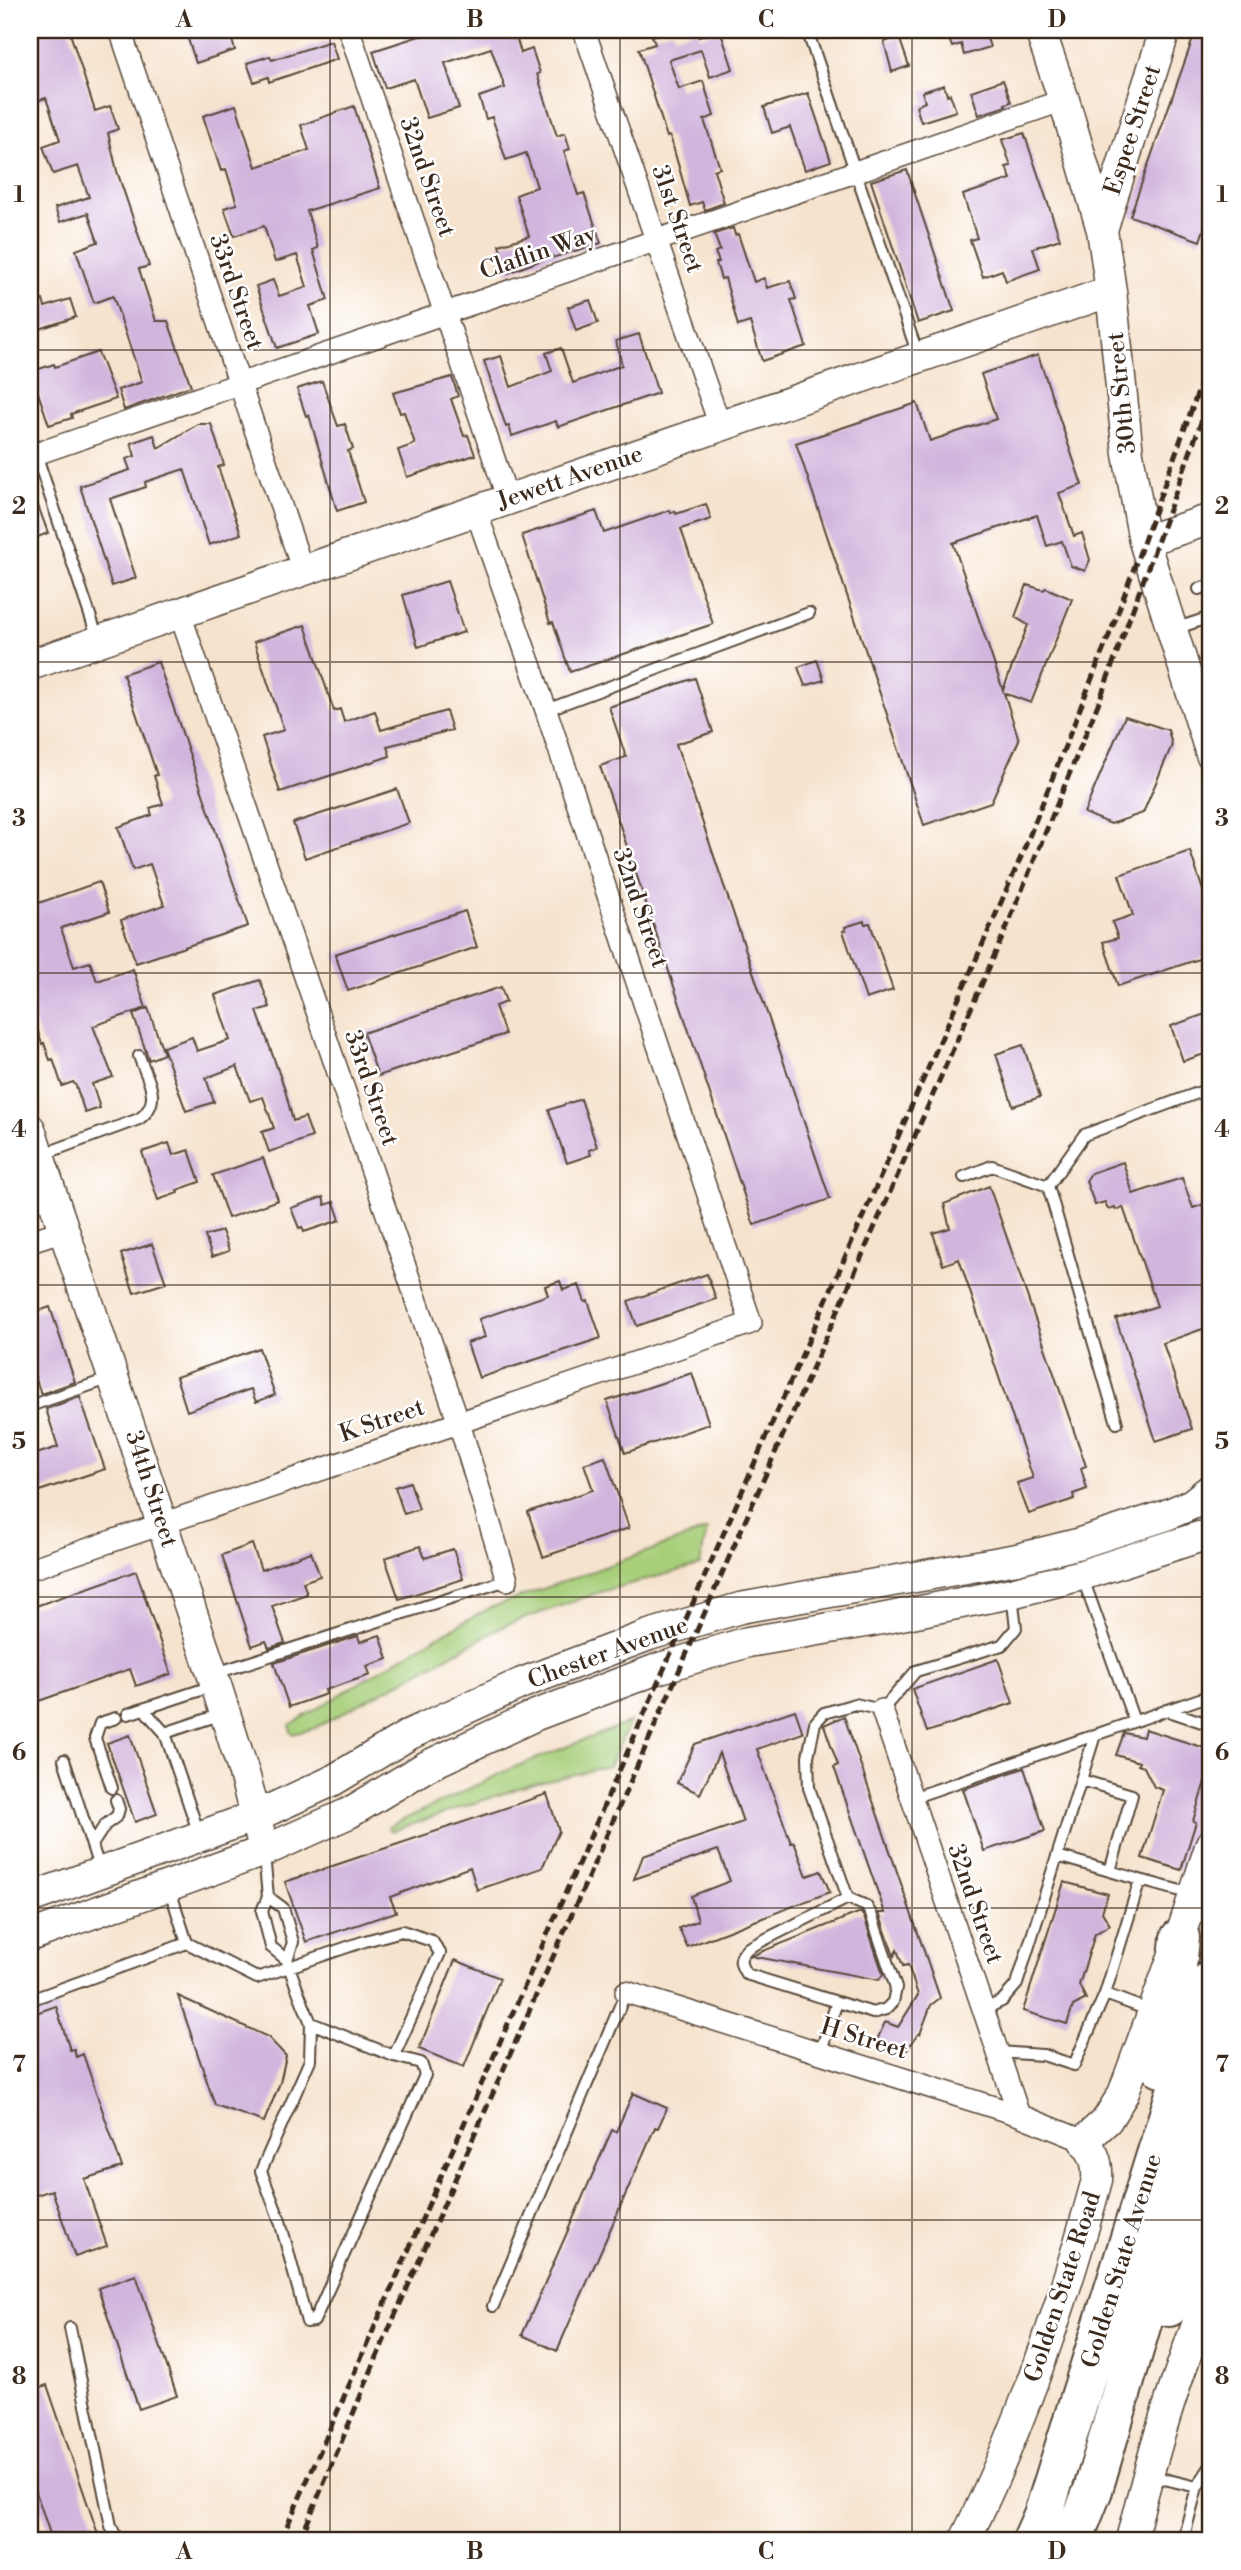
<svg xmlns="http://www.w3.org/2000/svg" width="1241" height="2570" viewBox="0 0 1241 2570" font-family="'Libre Bodoni',serif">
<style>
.green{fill:#a7cf7a;stroke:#717c4c;stroke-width:2}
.building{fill:#d2b5dd}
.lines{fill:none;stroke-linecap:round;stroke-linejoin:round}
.lane-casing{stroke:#574638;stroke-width:14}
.street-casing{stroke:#574638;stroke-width:24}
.secondary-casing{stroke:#574638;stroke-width:33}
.highway-casing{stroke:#574638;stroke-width:42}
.lane{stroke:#fff;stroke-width:10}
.street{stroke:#fff;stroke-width:21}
.secondary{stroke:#fff;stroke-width:30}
.highway{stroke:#fff;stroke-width:38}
.rail{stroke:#3b2a1e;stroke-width:5;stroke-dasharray:10 5;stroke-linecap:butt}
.grid{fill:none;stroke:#3b2a1e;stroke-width:2;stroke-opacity:0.55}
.labels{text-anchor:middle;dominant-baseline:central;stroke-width:5;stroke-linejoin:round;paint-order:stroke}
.street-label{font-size:24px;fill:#3b2a1e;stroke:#fff}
.neatline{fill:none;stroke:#3b2a1e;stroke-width:2.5}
.grid-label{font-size:23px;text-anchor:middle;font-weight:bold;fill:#3b2a1e}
</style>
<rect width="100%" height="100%" fill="#fff"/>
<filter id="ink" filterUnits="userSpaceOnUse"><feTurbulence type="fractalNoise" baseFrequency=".0143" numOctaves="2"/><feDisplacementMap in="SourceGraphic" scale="14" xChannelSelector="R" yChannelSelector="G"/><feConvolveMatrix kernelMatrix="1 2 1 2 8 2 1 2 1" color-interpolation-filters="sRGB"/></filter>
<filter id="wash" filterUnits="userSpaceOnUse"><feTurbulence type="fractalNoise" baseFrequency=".00686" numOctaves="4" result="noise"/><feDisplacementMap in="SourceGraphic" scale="28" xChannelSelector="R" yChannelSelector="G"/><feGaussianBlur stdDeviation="1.57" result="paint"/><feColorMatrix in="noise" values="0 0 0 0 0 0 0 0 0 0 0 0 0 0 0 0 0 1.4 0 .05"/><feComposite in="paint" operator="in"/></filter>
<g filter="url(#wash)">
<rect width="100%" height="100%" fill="#f6e3cd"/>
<path class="green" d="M707 1530 700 1565 600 1592 506 1625 315 1728 293 1734 291 1732 290 1725 420 1646 490 1608Z
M630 1722 609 1766 522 1787 392 1831 388 1827 515 1767Z"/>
<g id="blocks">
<path class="building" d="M30 30H69L95 111 110 106 118 129 108 133 117 171 149 266 139 269 156 321H168L191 386 124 410 118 390 142 382 113 296 94 303 76 250 98 242 88 213 60 222 55 208 89 197 78 166 53 174 43 146 60 140 46 98 30 103V74L37 72 30 48Z
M199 30H229L235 50 196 63 187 36 190 35 189 33Z
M438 30H514L521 53 532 49 540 73 537 74 557 136 565 133 570 149 564 151 578 195 584 193 601 243 552 258V256L508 273 499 245 529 236 516 195 537 187 526 153 506 160 492 117 486 119 479 97 505 88 491 48 445 63 459 108 427 118 414 79 385 88 373 51Z
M672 30 674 36 697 30 699 37 720 30 733 69 710 77 701 50 669 60 679 89 703 81 714 116 704 120 720 168 714 170 724 203 705 210 702 202 690 206 670 136 667 137 639 49 655 44 652 36Z
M946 30H993L994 32 986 35 990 47 964 55 961 44 952 47Z
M1196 30H1211V208L1200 241 1130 216Z
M899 37 909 66 892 72 884 42Z
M331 41 337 59 269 82 268 77 254 82 247 63 270 56 272 60Z
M1003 80 1011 102 1005 104 1006 106 979 115 971 91Z
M944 85 947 95 950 94 956 111 921 122 916 106 925 102 922 92Z
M808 93 831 161 805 170 790 127 772 133 764 107Z
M236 105 256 167 309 150 301 125 354 106 380 188 307 211 318 248 313 250 328 300 310 306 319 334 277 348 256 286 273 280 279 296 307 287 297 255 275 262 264 226 234 236 224 208 237 204 226 169 221 171 203 116Z
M1024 133 1060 239 1033 248 1040 269 1006 281 1002 270 983 277 970 240 977 238 963 195 1011 179 1006 167 1011 166 1002 140Z
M907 170 954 311 918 323 871 181Z
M733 228 735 235 738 234 754 282 764 278 767 288 790 281 796 299 791 300 806 346 762 361 750 322 738 326 725 278 721 279 716 263 719 262 715 252 720 250 714 234Z
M70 299 76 317 30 332V304L43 300 45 307Z
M590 300 598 323 576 331 568 307Z
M639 334 658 393 558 427 556 421 512 436 509 426 506 427 484 361 501 356 511 387 552 371 546 353 561 348 573 383 622 365 616 341Z
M98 352 116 399 71 414 72 418 49 425 36 387 30 389V372L54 364 55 367Z
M1038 355 1082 485 1059 493 1074 536 1082 533 1090 560 1085 571 1071 566 1062 541 1047 546 1037 515 953 543 1003 690 1028 625 1015 617 1027 585 1043 590 1046 588 1072 599 1031 703 1004 693 1019 740 991 802 924 825 796 443 917 403 930 441 996 419 981 374Z
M452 377 458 396 451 399 464 436 468 435 475 455 407 477 398 450 415 444 404 412 400 413 393 393Z
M322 381 338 426 345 424 353 449 348 451 364 502 337 511 309 415 306 416 297 389Z
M198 424H211L224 465 218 467 241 534 209 545 184 469 145 482 146 487 110 499 136 578 112 586 80 486 130 470 126 459 135 456 131 443 154 435 158 448Z
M30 489H32L48 533 30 540Z
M706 504 711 519 681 529 713 624 570 672 553 622 550 623 522 535 596 511 604 533 670 510 671 513 675 511 676 514Z
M447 581 464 632 418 647 403 595Z
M305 625 334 711 340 709 344 722 375 711 381 730 446 711 452 730 387 746 390 756 280 792 262 737 284 730 254 642Z
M817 660 824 680 805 686 798 667Z
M158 662 248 926 136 963 121 920 164 905 150 864 133 870 118 827 152 815 150 808 163 804 154 776 157 775 123 674Z
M695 678 713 732 676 744 830 1199 754 1225 600 766 626 757 609 707Z
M1125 716 1168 730 1172 745 1143 813 1111 824 1084 813Z
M397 789 409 823 305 858 293 823Z
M1190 851 1211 915V955L1118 986 1103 942 1118 938 1112 922 1133 915 1119 875Z
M99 882 109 912 61 928 74 967 90 962 97 981 133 969 146 1008 93 1026 113 1077 92 1084 100 1108 85 1113 76 1086 73 1082 62 1086 53 1059 50 1060 44 1043 42 1044 30 1007V906Z
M465 911 477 947 348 991 335 954Z
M864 921 865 924 870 923 893 990 866 999 843 931 846 930 845 927Z
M260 980 270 1007 257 1011 285 1090 293 1121 305 1117 312 1137 269 1152 262 1132 274 1128 263 1097 250 1101 237 1066 206 1078 214 1102 186 1111 163 1047 192 1037 197 1051 230 1040 215 995Z
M501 987 506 1002 495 1006 505 1034 378 1076 363 1033Z
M148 1008 164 1054 149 1060 133 1014Z
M1211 1012V1052L1183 1061 1171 1026Z
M1023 1045 1040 1097 1013 1106 996 1054Z
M581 1099 597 1147 589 1150 591 1155 567 1163 549 1110Z
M169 1143 173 1155 189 1150 200 1182 177 1190 178 1193 158 1200 142 1152Z
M263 1158 278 1200 228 1218 213 1175Z
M1123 1162 1133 1194 1182 1178 1193 1208 1211 1202V1326L1163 1343 1192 1429 1156 1441 1116 1319 1157 1306 1123 1207 1116 1210 1115 1207 1108 1209 1105 1202 1095 1205 1086 1181 1091 1173Z
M989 1186 1086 1466 1081 1468 1087 1489 1073 1494 1074 1499 1029 1514 1017 1483 1033 1478 959 1259 943 1265 933 1233 950 1228 944 1204Z
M323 1197 325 1205 334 1202 340 1220 304 1232 302 1227 299 1228 291 1208Z
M222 1231 229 1251 212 1257 205 1236Z
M152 1244 166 1283 134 1293 121 1254Z
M707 1274 716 1299 637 1326 628 1301Z
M560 1281 563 1290 579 1285 585 1302 588 1301 601 1338 479 1378 467 1343 485 1337 479 1319 548 1295 545 1286Z
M50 1307 75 1382 41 1394 30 1362V1314Z
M259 1348 275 1395 256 1402 251 1389 187 1411 176 1377Z
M692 1373 709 1424 625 1453 607 1401Z
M80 1397 105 1469 30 1494V1456L58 1447 46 1409Z
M605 1457 629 1528 543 1557 528 1512 593 1490 584 1464Z
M410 1482 419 1509 404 1514 395 1487Z
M252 1544 261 1570 311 1552 320 1576 303 1582 307 1594 272 1606 285 1643 269 1648 266 1641 252 1646 222 1555Z
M420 1546 425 1558 453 1549 463 1579 399 1599 385 1558Z
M136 1571 171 1674 136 1686 130 1669 30 1704V1608Z
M380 1635 388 1659 367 1666 370 1675 325 1690 326 1694 289 1707 274 1663 358 1636 360 1642Z
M998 1659 1013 1703 927 1732 912 1689Z
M795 1710 803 1733 757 1749 791 1843 794 1842 807 1876 821 1871 830 1892 687 1947 679 1928 698 1921 691 1896 730 1881 718 1850 634 1879 643 1856 743 1822 719 1753 700 1794 677 1783 695 1744Z
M844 1716 940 1998 931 2005 920 2034H918L907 2050 877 2040 885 2022 898 2027 918 1995 908 1965 903 1966 897 1950 894 1956 879 1913H885L834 1767 838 1765 824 1725Z
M1145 1729 1211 1750V1762L1193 1821 1196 1822 1181 1870 1142 1858 1163 1790 1154 1787 1144 1767 1138 1765 1139 1762 1116 1755 1124 1733 1143 1737Z
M130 1735 157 1814 135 1822 107 1743Z
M1024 1768 1045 1831 984 1851 963 1789Z
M547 1794 559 1831 542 1868 477 1890 470 1867 390 1897 396 1912 306 1942 285 1882Z
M1064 1882 1108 1894 1102 1912 1110 1925 1095 1934 1079 1985 1086 1999 1073 2006 1067 2024 1023 2011Z
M858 1913H861L864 1917 883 1974 879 1980 751 1956Z
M455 1960 500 1978 464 2067 419 2049Z
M178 1996 268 2037 286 2056 280 2083 264 2122 215 2105Z
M56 2006 70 2050 74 2049 76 2057 83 2054 122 2167 84 2179 107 2246 75 2257 52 2190 30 2197V2015Z
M633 2093 667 2108 658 2128 655 2127 557 2351 522 2335 612 2130 616 2132Z
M136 2275 177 2396 139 2409 98 2288Z
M47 2385 100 2540H52L30 2474V2391Z"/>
</g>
</g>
<g filter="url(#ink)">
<use href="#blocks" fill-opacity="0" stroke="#574638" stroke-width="2"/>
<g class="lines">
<g class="lane-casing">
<path id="lane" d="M807 30 918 355
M30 436 98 639
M1199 589 1211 585
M1174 629 1211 617
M546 710 809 613
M41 1155 139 1119C164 1101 147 1079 139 1056
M964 1177 992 1166 1048 1186
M30 1406 111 1378
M1117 1423 1048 1186 1084 1135 1211 1088
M1082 1576 1134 1721
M213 1674 507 1580
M145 1708 148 1714 165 1733
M1166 1710 1211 1725
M128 1714 213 1686
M64 1760 100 1870
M112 1788 95 1738 100 1723 116 1718
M912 1798 1211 1695
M199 1834 165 1733 222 1714
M92 1845 105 1825 117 1816 119 1809 116 1800
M264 1854 268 1897 262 1911 271 1947 287 1960 293 1942 283 1908 268 1897
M1057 1856 1110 1871
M1140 1880 1192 1894
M169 1887 187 1943 257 1978 365 1941 402 1931 432 1941 440 1953 394 2056 311 2023C302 2002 294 1982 287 1960
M1105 1994 1151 2011
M30 2000 187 1943
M837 2002 873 2013 886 2009 893 2002 896 1988 871 1914 866 1906 848 1898 809 1788 808 1756 815 1723 824 1713 855 1704 882 1710 916 1671 1002 1645 1016 1628 1012 1595
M983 2010 1002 2001 1017 1984 1095 1735
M311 2023 310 2060 261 2171 280 2221 307 2322 314 2321 425 2075 421 2063 394 2056
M998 2052 1043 2055 1074 2065 1105 1994 1140 1880 1110 1871 1132 1795 1081 1780
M820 2053 837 2002 746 1974C739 1963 738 1958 748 1948L848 1898
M493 2306 626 1992
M70 2328 111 2526 117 2540
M1148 2475 1197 2487
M1183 2540 1197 2487 1210 2467"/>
</g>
<g class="street-casing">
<path id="street" d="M120 30 303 571
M349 30 508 500
M584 30 720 426
M30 456 1064 100
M180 614 459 1423 507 1580
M30 1241 64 1230
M30 1569 751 1323 546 710 476 511
M882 1710 1019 2115
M626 1992 1019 2115 1084 2141"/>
</g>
<g class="secondary-casing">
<path id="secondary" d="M1040 30 1064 100 1102 230 1111 291 1128 454 1144 541 1211 754
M1102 230 1165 30
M1144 541 1211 519
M30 665 1111 291
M30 1129 216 1685 244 1773 260 1834
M30 1898 256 1816 332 1781 410 1734 522 1683 649 1635 740 1608 1017 1559 1077 1544 1164 1516 1192 1504 1211 1489
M30 1936 264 1851 349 1813 427 1766 536 1715 660 1668 748 1642 871 1621 1011 1593 1082 1575 1199 1537 1211 1536
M965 2540C1022 2425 1063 2304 1097 2180 1098 2163 1095 2154 1084 2141L1107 2120 1123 2094 1180 1938 1211 1844
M1131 2540C1152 2455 1177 2371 1211 2290"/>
</g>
<g class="highway-casing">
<path id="highway" d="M1161 2068 1172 2017 1180 1938
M1169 2307 1211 2197
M1032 2540 1043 2515 1211 1980
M1073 2540 1093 2490 1211 2087"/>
</g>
<use href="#lane" class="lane"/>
<use href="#street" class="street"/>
<use href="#secondary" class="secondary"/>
<use href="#highway" class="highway"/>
<path class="rail" d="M281 2540 1021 857 1114 623 1211 356
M300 2540 382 2345 1006 929 1100 699 1211 395"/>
</g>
</g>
<path class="grid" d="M330 30V2540M620 30V2540M912 30V2540M30 350H1211M30 662H1211M30 973H1211M30 1285H1211M30 1597H1211M30 1908H1211M30 2220H1211"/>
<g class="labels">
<g class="street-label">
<text transform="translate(1133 130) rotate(-72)">Espee Street</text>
<text transform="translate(427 177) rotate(71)">32nd Street</text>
<text transform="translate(677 219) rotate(71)">31st Street</text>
<text transform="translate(538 253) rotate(-19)">Claflin Way</text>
<text transform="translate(236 292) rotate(71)">33rd Street</text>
<text transform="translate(1122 393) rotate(-96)">30th Street</text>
<text transform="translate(570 478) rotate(-19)">Jewett Avenue</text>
<text transform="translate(640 908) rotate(71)">32nd Street</text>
<text transform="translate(371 1088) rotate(71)">33rd Street</text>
<text transform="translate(382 1421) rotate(-19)">K Street</text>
<text transform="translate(151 1489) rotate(72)">34th Street</text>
<text transform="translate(608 1653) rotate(-20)">Chester Avenue</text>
<text transform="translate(975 1904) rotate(71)">32nd Street</text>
<text transform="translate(864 2039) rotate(17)">H Street</text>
<text transform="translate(1122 2261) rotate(-73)">Golden State Avenue</text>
<text transform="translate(1063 2287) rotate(-72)">Golden State Road</text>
</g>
</g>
<rect width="1241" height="2570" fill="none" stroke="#fff" stroke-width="77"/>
<rect x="38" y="38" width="1164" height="2494" class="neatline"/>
<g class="grid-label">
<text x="184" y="27">A</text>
<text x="475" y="27">B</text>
<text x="766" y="27">C</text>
<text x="1057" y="27">D</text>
<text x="19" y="202">1</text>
<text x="1222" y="202">1</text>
<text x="19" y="514">2</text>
<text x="1222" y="514">2</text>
<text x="19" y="826">3</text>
<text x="1222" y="826">3</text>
<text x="19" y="1137">4</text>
<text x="1222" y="1137">4</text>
<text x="19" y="1449">5</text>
<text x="1222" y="1449">5</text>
<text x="19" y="1760">6</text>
<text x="1222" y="1760">6</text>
<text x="19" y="2072">7</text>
<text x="1222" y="2072">7</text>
<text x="19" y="2384">8</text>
<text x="1222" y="2384">8</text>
<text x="184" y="2559">A</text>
<text x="475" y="2559">B</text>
<text x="766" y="2559">C</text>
<text x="1057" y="2559">D</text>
</g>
</svg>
